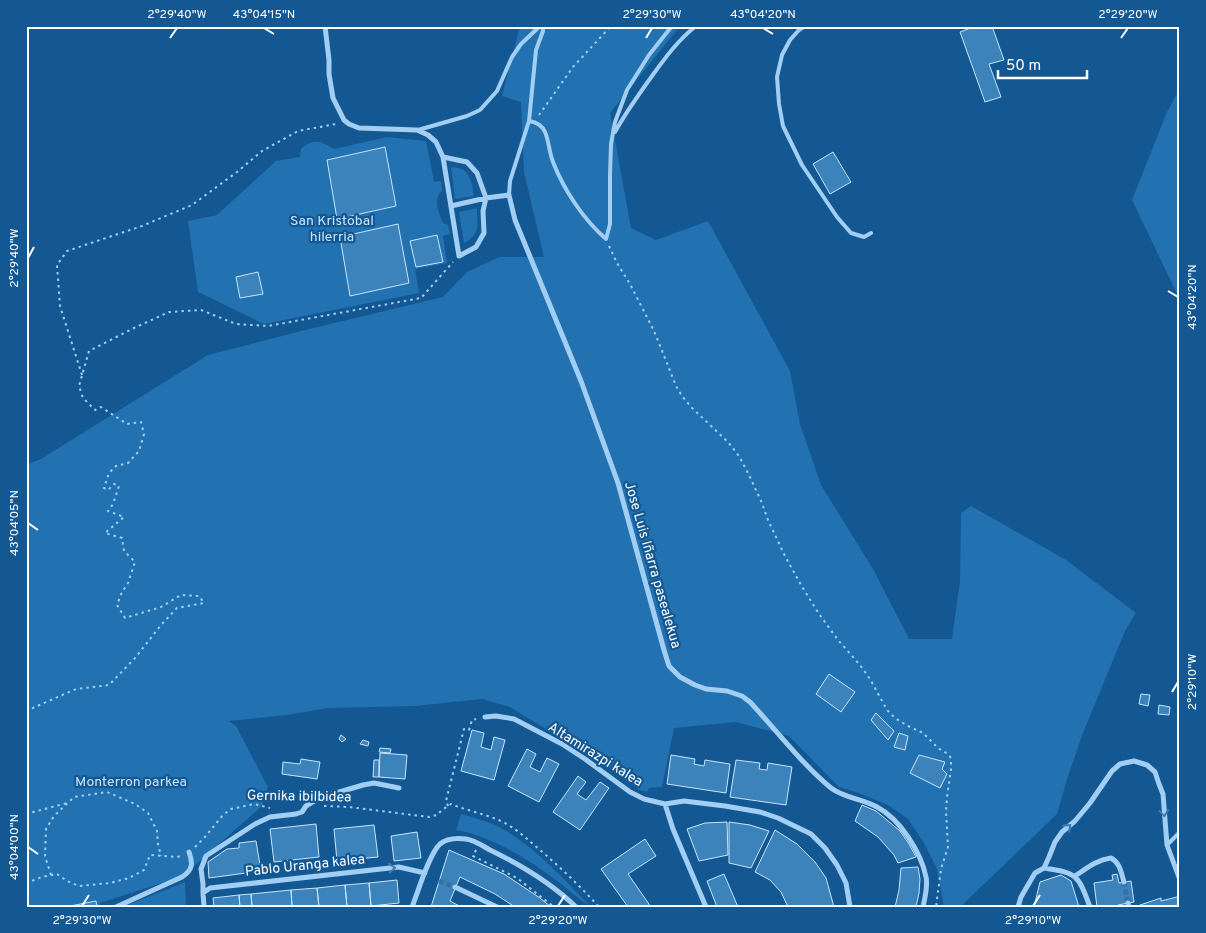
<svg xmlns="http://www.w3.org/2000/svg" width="1206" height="933" viewBox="0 0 1206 933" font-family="Overpass,sans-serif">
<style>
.green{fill:#2271b0}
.building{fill:#3c82bb;stroke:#c8e5fd}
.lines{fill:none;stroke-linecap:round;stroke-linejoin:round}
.street-tunnel{stroke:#3671a3;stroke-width:5;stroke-dasharray:5 2.5;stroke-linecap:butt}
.path{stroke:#a1cef2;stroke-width:2;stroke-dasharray:2.5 4;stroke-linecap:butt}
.lane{stroke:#a1cef2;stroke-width:4}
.street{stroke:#a1cef2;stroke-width:5}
.oneway{stroke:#3e7bb0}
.ticks{fill:none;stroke:#fff;stroke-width:2}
.labels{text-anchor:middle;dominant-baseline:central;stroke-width:4.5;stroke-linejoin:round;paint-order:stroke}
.park-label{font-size:14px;fill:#c8e5fd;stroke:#135893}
.street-label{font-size:14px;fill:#fff;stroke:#135893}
.neatline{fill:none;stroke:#fff;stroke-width:2}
.ticks-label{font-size:12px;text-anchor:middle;fill:#fff}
</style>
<rect width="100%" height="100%" fill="#135893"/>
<path class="green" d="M520 26H680L610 113 631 228 656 240 708 221 790 371 800 424 821 485 873 569 909 639H952L960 581 961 513 971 506 1066 560 1136 613 1125 631 1083 733 1068 776 1057 814 960 907H944L937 869 924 843 908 819 888 805 856 792 839 787 789 736 736 722 674 728 662 787 649 788 647 792 639 790 619 774 510 707 482 699 415 706 328 708 287 715 229 721 236 726 268 787 262 806 183 876 100 903V907H26V465L41 459 208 355 305 330 443 297 467 272 499 257H544L524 172 521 102 502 96Z
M1180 88V300L1132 200 1167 112Z
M387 137 426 141 434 182 441 181 442 190C433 200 438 212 443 223L448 225 450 234 443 236 447 263 415 269 419 293 264 324 198 292 188 221 217 215 276 161 300 157 301 149C313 138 321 141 334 149Z
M451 167C470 167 472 181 474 196L455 199Z
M477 208C477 226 481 234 464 243L459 212Z
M461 814C475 818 488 821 501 828 536 847 563 879 591 907 580 900 570 891 560 883 529 860 494 837 456 830Z
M185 882 186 907H123Z"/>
<path class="building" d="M976 26H992L1004 60 989 64 1001 97 985 102 960 32Z
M385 147 396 206 337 219 327 160Z
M833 152 851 182 830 194 813 164Z
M398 224 409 283 350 296 340 237Z
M437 235 443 262 416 267 410 241Z
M258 272 263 294 240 298 236 277Z
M829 674 855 692 841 712 816 694Z
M1141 694 1150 695 1148 706 1139 704Z
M1159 705 1170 707 1169 715 1158 714Z
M876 713 894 731 888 740 871 720Z
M472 730 484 733 481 747 491 750 494 737 505 740 494 780 461 771Z
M899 733 908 736 905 750 894 747Z
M341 735 346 739 342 742 339 739Z
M363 740 369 742 368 746 360 744Z
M380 748 391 749 390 753 379 752Z
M527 749 536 754 530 767 540 772 547 758 559 764 539 802 508 786Z
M380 753 407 755 405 779 379 777Z
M671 755 695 759 694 764 704 766 705 760 730 764 726 793 667 784Z
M919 755 945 762 942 769 947 774 940 788 910 773Z
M301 759 320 762 317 779 282 774 283 762 300 764Z
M374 760H379V777H373Z
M736 760 760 763 759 769 767 770 768 763 792 767 786 805 730 797Z
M578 776 586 782 577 794 586 800 600 782 609 788 580 830 553 812Z
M862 805 876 811 900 831 909 844 916 857 898 863 894 855 878 837 855 821Z
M727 822 728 855 699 861 687 829 705 823Z
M729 822 750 825 769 831 751 868 729 863Z
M316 824 319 857 274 862 270 829Z
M374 825 378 857 337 861 334 829Z
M775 830 797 844 815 862 826 878 834 907H788L781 892 770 880 755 872Z
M417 832 421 858 394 861 391 836Z
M645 839 656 856 628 874 651 907H628L601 869Z
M256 841 261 871 209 878 208 862 227 849 239 848V843Z
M449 850 504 874 540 898 551 907H515L495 894 460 877 450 901 461 907H431Z
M918 867 920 879 919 893 916 907H895L899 890 901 868Z
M724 874 738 907H717L707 881Z
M1117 874 1119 883 1131 881 1134 902 1118 905V907H1097L1094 883 1113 880 1112 875Z
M1061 875 1071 881 1079 907H1034L1040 882Z
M397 880 399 903 371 906 369 883Z
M369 883 371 906 347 907 345 885Z
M345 885 347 907H319L317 888Z
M317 888 319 907H292L291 890Z
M291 890 292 907H252L251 894Z
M251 894 252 907H240L239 895Z
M239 895 240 907H214L213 898Z
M1177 897 1180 907H1141L1140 905 1161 898V901Z
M96 901 97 907H65Z"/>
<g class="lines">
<path class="street-tunnel" d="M439 881 455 887
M1124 882 1128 903"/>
<path class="path" d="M539 115 573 67 611 26
M609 246 617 263 630 284 654 331 665 358 676 386 682 396 692 408 728 442 739 456 749 475 762 503 768 520 785 556 801 585 819 614 838 640 860 665 870 679 887 710 895 718 908 726 923 733 938 748 948 754 951 758V769L947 797 946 811 948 847 941 869 936 907
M82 375 60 306 57 265 67 251 142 226 192 205 237 172 262 151 298 131 336 124
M26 711 76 689 109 685 135 658 161 625 177 608 204 603 199 596 181 595 161 607 125 618 117 605 122 592 128 583 135 562 124 551 122 538 105 533 124 517 108 511 113 504 119 486 114 484 108 490 104 488 109 473 116 466 128 463 139 451 144 434 141 422 127 424 101 407 95 410 83 398 79 386 89 351 134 328 169 312 201 310 236 324 268 326 421 298 453 262
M324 806 349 807 429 817 437 815 442 810 451 804C468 811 486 814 503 822 517 829 528 840 540 850 561 868 581 887 599 907
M448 806 446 801 464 729 469 730 472 720 476 719
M26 814 67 803
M195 847 204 838 223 815 231 809 254 804 270 808
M476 850 473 856 517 878 554 907
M51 875 45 856 46 829 54 816 74 797 107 792 135 804 148 813 157 831 158 844 161 856
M26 883 42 877 57 874 67 881 79 886 110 883 129 878 144 870 150 855 177 857 181 856"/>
<path class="lane" d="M805 26 799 30 790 40 782 55 777 77 779 104 783 126 802 165 837 217 851 233 864 237 871 233
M529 121C536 122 542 125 545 132 549 141 549 152 553 162 564 190 583 219 606 239L610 224V175L611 144 615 122 627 90 649 55 672 26
M418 130 467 116 480 110 497 91 512 57 521 44 540 26
M615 132C626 112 639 94 652 76 665 58 678 40 696 26
M509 195 510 181 529 121 536 50 543 31V26
M1167 845 1180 832"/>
<path class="street" d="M325 26 329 60V74L333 98 344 120 349 124 359 128 417 130 428 135 436 142 443 157
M451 206 486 198 483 211 484 233 476 247 459 256 443 157 467 162 477 173 486 198 509 195 515 220 581 381 618 483 664 650 669 666 680 677 695 685 706 689 727 691 742 696 750 702C776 730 802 764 831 788 844 798 863 799 877 807 900 819 921 852 926 877 928 887 925 897 923 907
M485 717 496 716 514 719 562 744 585 759 630 792 644 799 665 804
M1044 868C1078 873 1078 875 1090 907
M1075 876C1087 868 1096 860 1111 858 1120 863 1121 872 1124 882
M455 887 497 907
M203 893V884L201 869 206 856 255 824 270 817 296 814 302 812 306 806 319 798 363 785 374 783 399 788
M1128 903 1129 907
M116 907 182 877C193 870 193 863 189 852
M204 907 203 893 210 888 399 867 425 873
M412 907C418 892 429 854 440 844 447 838 457 838 466 839 474 840 483 846 490 850 521 865 551 883 576 907
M706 907 673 829 665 804 684 801 725 806 760 812 778 818 811 834 825 848 837 865 846 883 850 907
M1018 907 1021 897 1035 873 1044 868 1049 857 1055 842 1062 832 1075 821 1090 803 1112 771 1120 764 1134 761 1147 765 1155 772 1159 784 1163 794 1167 845 1180 880"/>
</g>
<defs><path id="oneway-chevron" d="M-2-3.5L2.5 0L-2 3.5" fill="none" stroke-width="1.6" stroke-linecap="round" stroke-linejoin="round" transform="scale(1.25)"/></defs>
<g class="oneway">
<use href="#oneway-chevron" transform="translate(1164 813) rotate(84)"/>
<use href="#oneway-chevron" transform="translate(1068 827) rotate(-42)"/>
<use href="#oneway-chevron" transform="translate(392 868) rotate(-4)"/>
</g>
<path class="ticks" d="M264 28 274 34M763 28 773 34M170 38 177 28M646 38 652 28M1121 38 1128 28M28 258 34 247M1168 291 1178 297M28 523 38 530M1172 692 1178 682M28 847 38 854M82 906 89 895M558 906 565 895M1033 906 1040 895"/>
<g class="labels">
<g class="park-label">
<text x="332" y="221">San Kristobal<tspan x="332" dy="16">hilerria</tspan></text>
<text x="131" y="782">Monterron parkea</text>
</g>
<g class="street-label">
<text transform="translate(652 565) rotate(74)">Jose Luis Iñarra pasealekua</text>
<text transform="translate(595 755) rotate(32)">Altamirazpi kalea</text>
<text transform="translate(299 797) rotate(1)">Gernika ibilbidea</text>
<text transform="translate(305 866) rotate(-6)">Pablo Uranga kalea</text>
</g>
</g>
<rect width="1206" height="933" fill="none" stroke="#135893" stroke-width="55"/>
<path d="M998 70v8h89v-8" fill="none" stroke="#ffffff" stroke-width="2.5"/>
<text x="1006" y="70" font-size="15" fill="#ffffff" stroke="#135893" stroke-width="4" paint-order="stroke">50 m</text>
<rect x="28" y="28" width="1150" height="878" class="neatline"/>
<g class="ticks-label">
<text x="177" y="18">2°29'40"W</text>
<text x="264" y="18">43°04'15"N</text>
<text x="652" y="18">2°29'30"W</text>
<text x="763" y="18">43°04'20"N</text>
<text x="1128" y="18">2°29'20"W</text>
<text transform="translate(14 258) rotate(-90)" y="4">2°29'40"W</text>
<text transform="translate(1192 297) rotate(-90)" y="4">43°04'20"N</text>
<text transform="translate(14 523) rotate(-90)" y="4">43°04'05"N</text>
<text transform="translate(1192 682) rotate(-90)" y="4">2°29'10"W</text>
<text transform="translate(14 847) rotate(-90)" y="4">43°04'00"N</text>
<text x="82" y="924">2°29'30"W</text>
<text x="558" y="924">2°29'20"W</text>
<text x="1033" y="924">2°29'10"W</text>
</g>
</svg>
